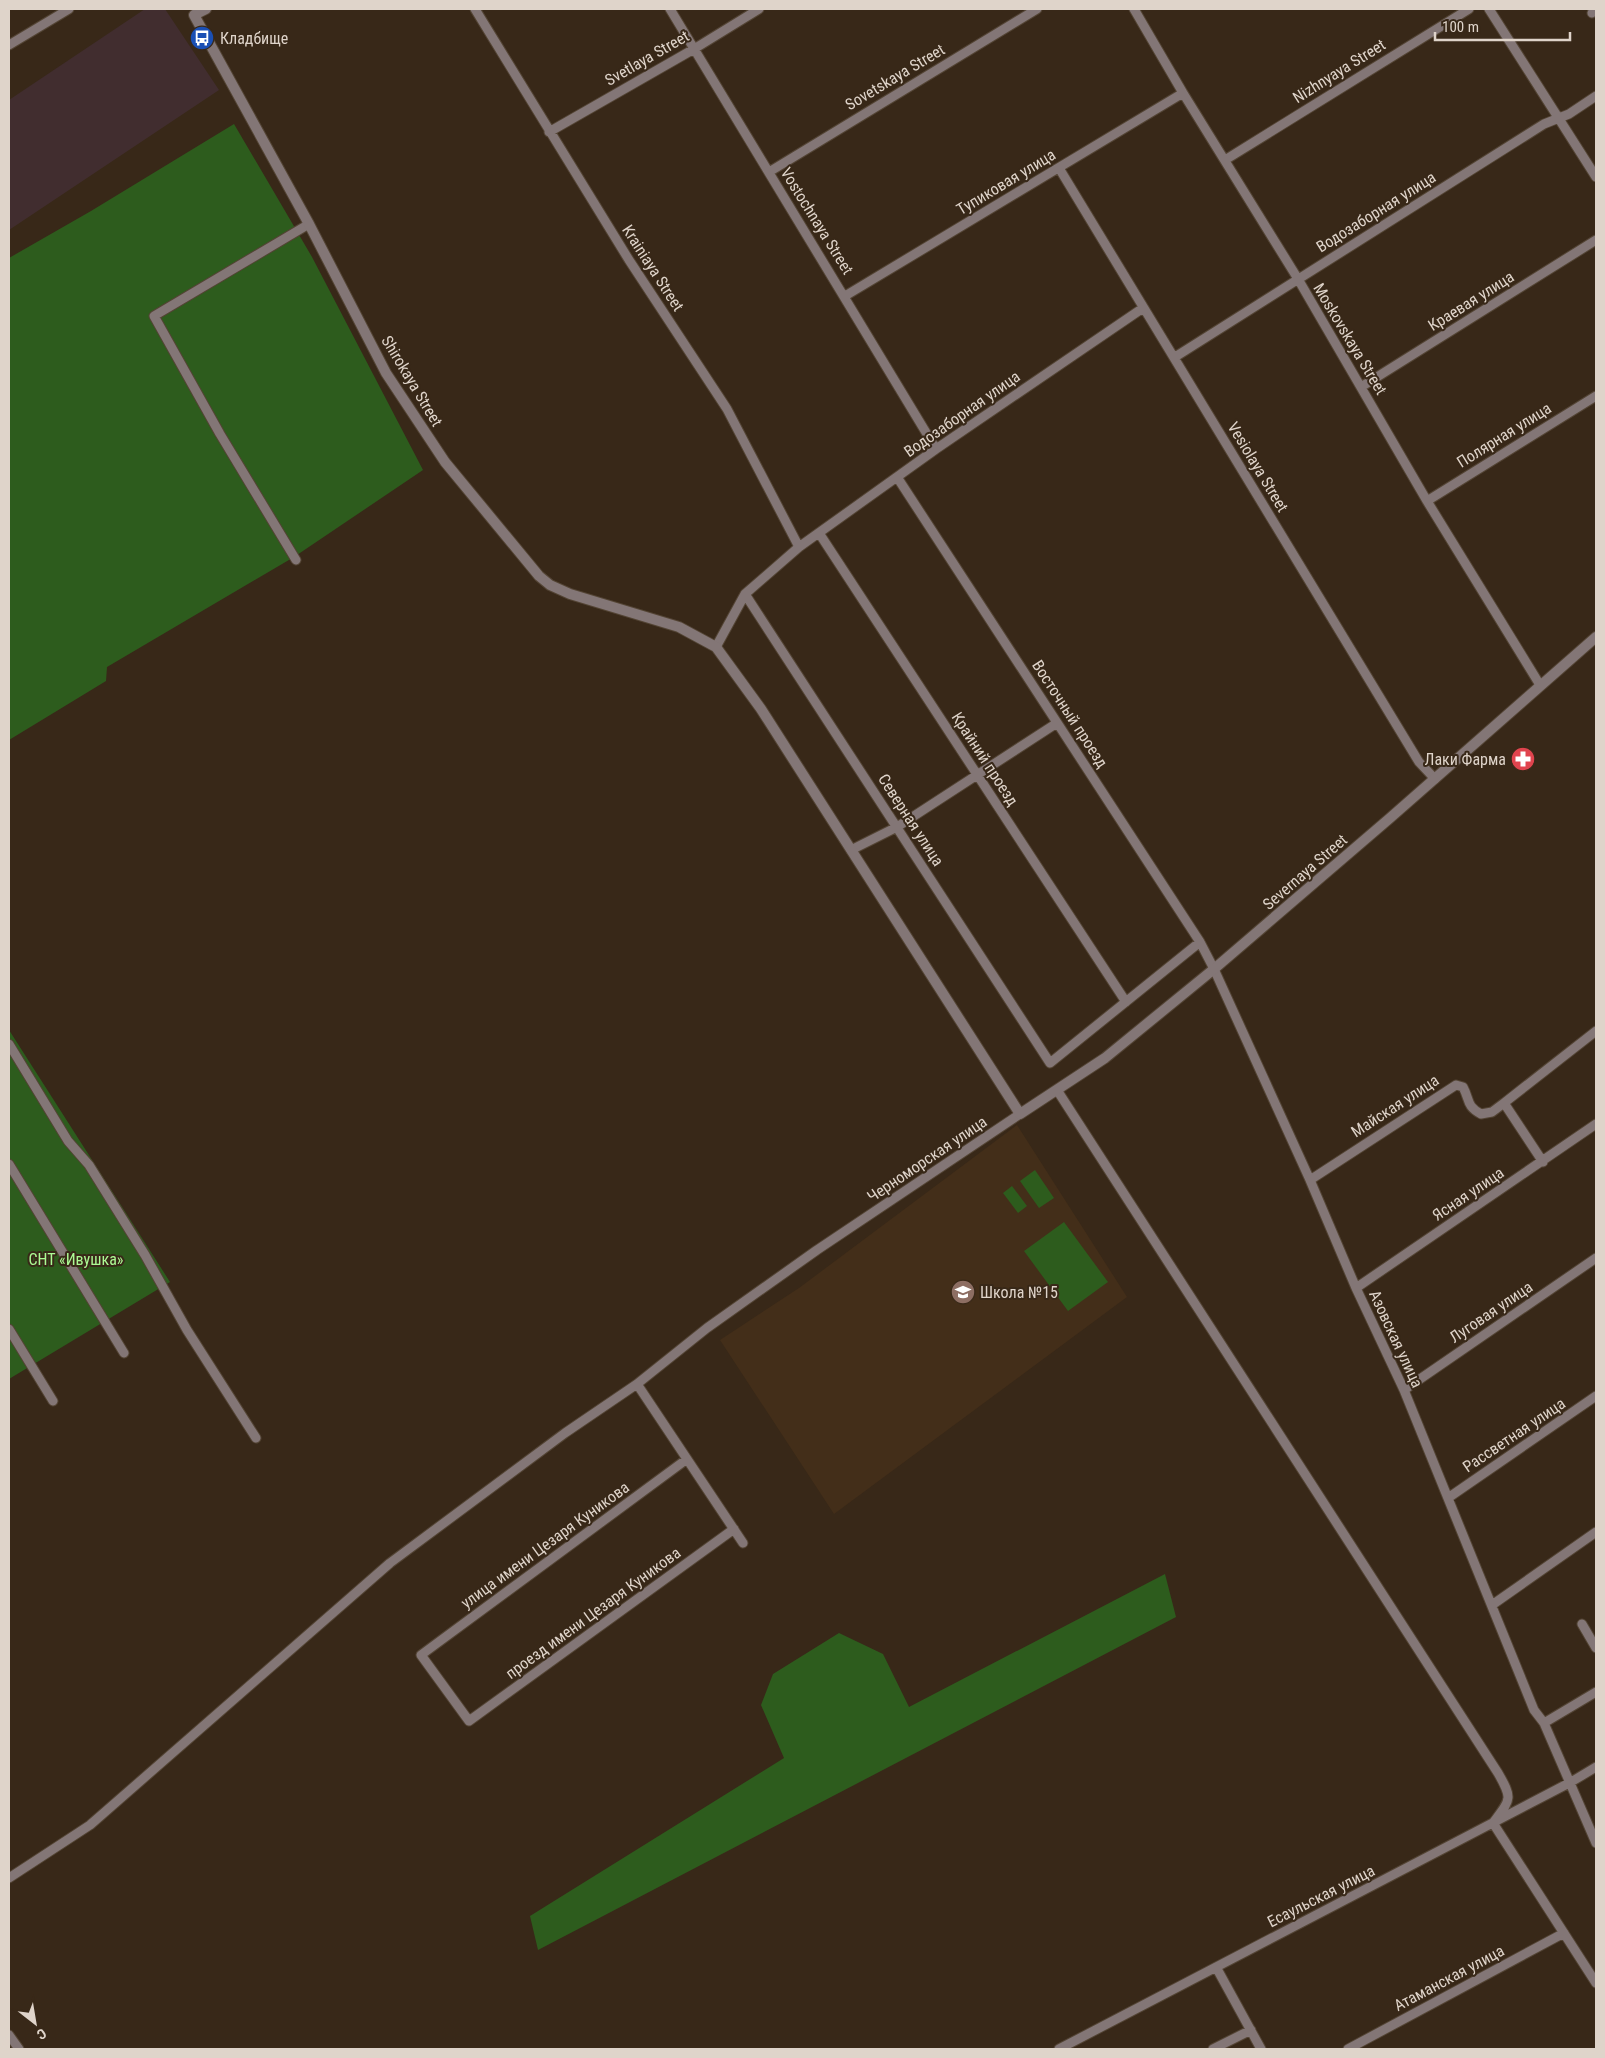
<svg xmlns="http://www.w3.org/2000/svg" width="1605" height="2058" viewBox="0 0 1605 2058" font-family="'Roboto Condensed',sans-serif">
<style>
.commercial{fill:#412d2f}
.built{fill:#432e19}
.green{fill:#2d5c1d}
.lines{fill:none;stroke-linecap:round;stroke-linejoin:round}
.minor-casing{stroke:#534434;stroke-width:11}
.tertiary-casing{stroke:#534434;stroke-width:12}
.minor{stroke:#837676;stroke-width:9}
.tertiary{stroke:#837676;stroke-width:10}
.labels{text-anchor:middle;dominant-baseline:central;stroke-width:4;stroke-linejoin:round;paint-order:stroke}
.poi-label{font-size:16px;fill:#dfd4ca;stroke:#382818;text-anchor:start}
.street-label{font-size:16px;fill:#dfd4ca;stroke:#382818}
.park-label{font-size:16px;fill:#acfa94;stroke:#382818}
</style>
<rect width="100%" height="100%" fill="#382818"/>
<path class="commercial" d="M145 9H165L219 90 9 230V100Z"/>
<path class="built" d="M1017 1125 1127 1297 834 1514 720 1340 799 1288Z"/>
<path class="green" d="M234 124 312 257 423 470 294 557 107 667 106 681 9 740V258L91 211Z
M9 1030 170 1282 9 1379Z
M1035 1170 1054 1198 1039 1208 1020 1181Z
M1012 1186 1027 1206 1018 1213 1003 1193Z
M1064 1222 1108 1282 1068 1311 1024 1251Z
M1165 1574 1176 1617 538 1950 530 1916 784 1758 761 1705 773 1674 839 1633 883 1654 909 1707Z"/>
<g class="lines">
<g class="minor-casing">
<path id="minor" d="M475 9 629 260 727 409 799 547
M670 9 936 449
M1134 9 1183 93 1298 279 1427 501 1540 685
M1489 9 1596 177
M1592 13 1596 10
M9 45 69 9
M549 132 694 49 759 9
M1225 160 1469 9
M1059 168 1419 762 1435 779
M769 172 1037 9
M845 296 1183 93
M1175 357 1544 124 1569 114 1596 96
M1361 387 1596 240
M897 477 1200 942 1214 969 1310 1180 1356 1288 1404 1390 1534 1710 1544 1723 1596 1843
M1427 501 1596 396
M819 533 1126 1002
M296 560 220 434 154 316 309 224
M745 594 1050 1063 1200 942
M716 647 745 594 799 547 936 449 1143 308
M851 850 897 827 1057 723
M9 1044 68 1141 89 1165 145 1255 187 1330 256 1438
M1057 1090 1498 1773C1513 1799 1511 1799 1493 1823
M1504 1103 1596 1031
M9 1164 124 1353
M1310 1180 1456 1085 1463 1087C1470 1100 1466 1106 1481 1114L1492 1112 1504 1103 1543 1162
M1356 1288 1596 1124
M9 1329 53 1401
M637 1384 743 1543
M1404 1390 1596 1258
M687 1459 421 1655 469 1721 734 1529
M1448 1498 1596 1396
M1492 1605 1596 1532
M1582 1624 1596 1648
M1544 1723 1596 1692
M1493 1823 1596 1983
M9 1878 90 1825 390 1563 565 1433 637 1384 707 1328 817 1250 1020 1114
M1216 1967 1261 2049
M9 2035 19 2049
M1059 2049 1571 1782 1596 1767
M1213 2049 1251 2030
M1348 2049 1564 1933"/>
</g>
<g class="tertiary-casing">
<path id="tertiary" d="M206 9 194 15 309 224 386 373 445 462 539 576 550 585 570 594 679 627 716 647 761 709 1020 1114 1105 1058 1214 969 1390 818 1596 637"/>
</g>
<use href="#minor" class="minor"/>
<use href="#tertiary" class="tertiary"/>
</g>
<defs>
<g id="bus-disc" transform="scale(1.25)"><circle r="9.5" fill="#1a4fb4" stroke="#382818"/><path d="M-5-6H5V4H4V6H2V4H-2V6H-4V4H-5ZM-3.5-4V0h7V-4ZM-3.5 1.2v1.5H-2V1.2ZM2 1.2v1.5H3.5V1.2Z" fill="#fff"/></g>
<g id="pharmacy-disc" transform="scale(1.25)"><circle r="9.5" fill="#e0444e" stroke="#382818"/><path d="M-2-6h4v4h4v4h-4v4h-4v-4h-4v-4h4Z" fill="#fff"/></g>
<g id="school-disc" transform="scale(1.25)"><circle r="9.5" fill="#8d6e63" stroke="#382818"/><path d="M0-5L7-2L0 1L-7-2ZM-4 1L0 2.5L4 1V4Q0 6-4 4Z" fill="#fff"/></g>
</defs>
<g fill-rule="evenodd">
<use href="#bus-disc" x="202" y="38"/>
<use href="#pharmacy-disc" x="1523" y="759"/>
<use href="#school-disc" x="963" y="1292"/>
</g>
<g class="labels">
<g class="poi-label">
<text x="220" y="38">Кладбище</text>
<text x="1506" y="759" text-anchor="end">Лаки Фарма</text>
<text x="980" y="1292">Школа №15</text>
</g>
<g class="street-label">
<text transform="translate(647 58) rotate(-30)">Svetlaya Street</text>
<text transform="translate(1339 71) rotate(-32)">Nizhnyaya Street</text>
<text transform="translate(895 77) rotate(-31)">Sovetskaya Street</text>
<text transform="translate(1006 182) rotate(-31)">Тупиковая улица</text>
<text transform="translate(1376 212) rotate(-32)">Водозаборная улица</text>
<text transform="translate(817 221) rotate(58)">Vostochnaya Street</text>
<text transform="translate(653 268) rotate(57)">Krainiaya Street</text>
<text transform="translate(1471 301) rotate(-32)">Краевая улица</text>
<text transform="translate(1350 339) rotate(59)">Moskovskaya Street</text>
<text transform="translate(412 381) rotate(59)">Shirokaya Street</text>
<text transform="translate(962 414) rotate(-35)">Водозаборная улица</text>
<text transform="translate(1504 435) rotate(-32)">Полярная улица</text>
<text transform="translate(1258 467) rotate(59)">Vesiolaya Street</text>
<text transform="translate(1070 714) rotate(57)">Восточный проезд</text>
<text transform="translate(985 759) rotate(57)">Крайний проезд</text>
<text transform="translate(911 820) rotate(57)">Северная улица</text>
<text transform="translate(1305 872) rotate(-41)">Severnaya Street</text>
<text transform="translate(1395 1106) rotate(-33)">Майская улица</text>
<text transform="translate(927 1159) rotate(-34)">Черноморская улица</text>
<text transform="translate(1468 1194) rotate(-34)">Ясная улица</text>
<text transform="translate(1491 1312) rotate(-34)">Луговая улица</text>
<text transform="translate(1396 1339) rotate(65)">Азовская улица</text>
<text transform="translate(1514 1435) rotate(-34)">Рассветная улица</text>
<text transform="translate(545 1545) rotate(-36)">улица имени Цезаря Куникова</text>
<text transform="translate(593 1613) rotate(-36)">проезд имени Цезаря Куникова</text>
<text transform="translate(1321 1896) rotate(-27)">Есаульская улица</text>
<text transform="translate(1449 1978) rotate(-28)">Атаманская улица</text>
</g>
<g class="park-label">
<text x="76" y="1259">СНТ «Ивушка»</text>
</g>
</g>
<rect width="1605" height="2058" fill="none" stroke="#dfd4ca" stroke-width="20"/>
<g transform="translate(35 2023) rotate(149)" stroke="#382818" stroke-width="4" paint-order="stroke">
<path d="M0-4L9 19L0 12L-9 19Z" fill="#dfd4ca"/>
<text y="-8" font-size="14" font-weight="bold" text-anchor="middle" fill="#dfd4ca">С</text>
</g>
<path d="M1435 32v8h135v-8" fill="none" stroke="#dfd4ca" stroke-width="2.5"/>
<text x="1442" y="32" font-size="15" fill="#dfd4ca" stroke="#382818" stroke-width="4" paint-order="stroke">100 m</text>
</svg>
